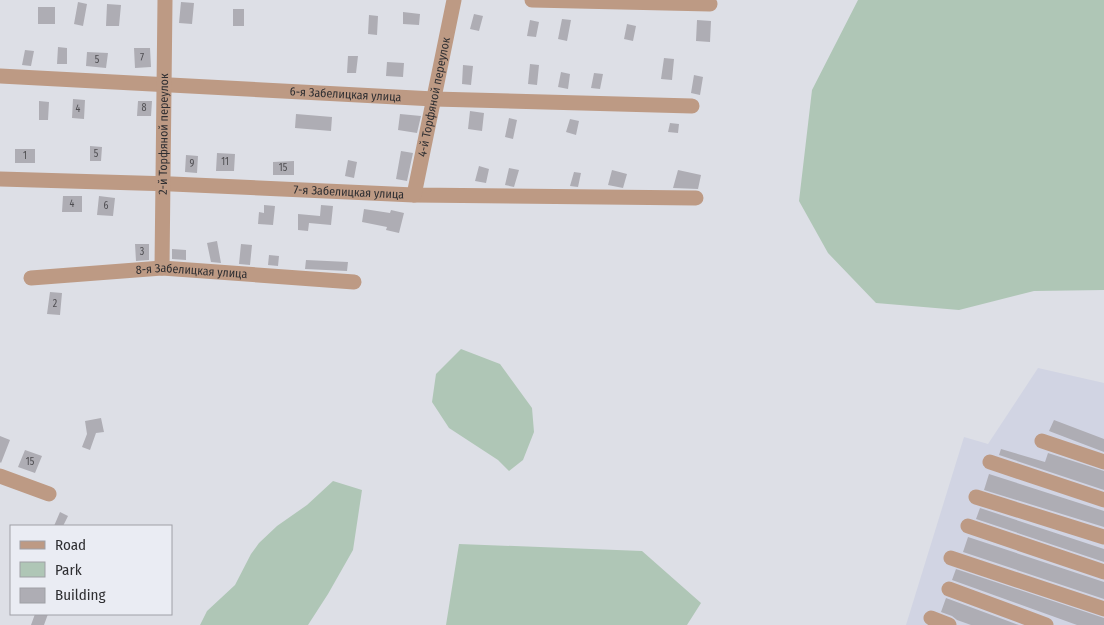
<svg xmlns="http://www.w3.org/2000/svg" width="1104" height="625" viewBox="0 0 1104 625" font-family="'Fira Sans Condensed',sans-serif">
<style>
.built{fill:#d1d4e3}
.green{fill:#afc6b6}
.building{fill:#aeadb4}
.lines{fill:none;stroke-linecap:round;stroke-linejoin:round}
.minor{stroke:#bd9a84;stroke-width:15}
.labels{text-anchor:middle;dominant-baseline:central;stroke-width:4;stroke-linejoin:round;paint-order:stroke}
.number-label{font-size:10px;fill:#4f4e52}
.street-label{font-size:12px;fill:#2f2f32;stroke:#eaecf3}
</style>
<rect width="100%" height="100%" fill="#dddfe6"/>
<path class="built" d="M1038 368 1104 383V625H906L964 437 988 444Z"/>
<path class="green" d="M858 0H1104V290L1034 291 959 310 876 303 828 253 799 201 812 90Z
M461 349 500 364 532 408 534 432 523 460 509 471 498 460 449 428 432 402 436 374Z
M333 481 362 490 353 550 328 594 308 625H200L207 611 235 585 251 554 259 543 277 526 307 505Z
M459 544 642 551 701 603 687 625H446Z"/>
<path class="building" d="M78 2 87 4 83 26 74 24Z
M181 2 194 3 192 24 179 23Z
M107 4 121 5 119 26H106Z
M38 7H55V24H38Z
M233 9H244V26H233Z
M403 12 420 14 419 25 403 24Z
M474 14 483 16 479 31 470 29Z
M369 15 378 16 377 35 368 34Z
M562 19 571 20 567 41 558 39Z
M530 20 539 22 536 37 527 36Z
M697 20 711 21 710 42 696 41Z
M627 24 636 26 633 41 624 39Z
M58 47 67 48V64H57Z
M134 48H150L151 67 135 68Z
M25 50 34 51 31 66 22 65Z
M87 52 108 53 106 68 86 66Z
M348 56H358L356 73H347Z
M664 58 674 59 672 80 661 79Z
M387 62 404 63 403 77 386 76Z
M530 64 539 65 537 85 528 84Z
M463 65 473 66 471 85 462 84Z
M561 72 570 74 568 89 558 87Z
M594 73 603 74 600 89 591 88Z
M694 75 703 77 700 95 691 93Z
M73 99 85 100 84 119 72 118Z
M39 101 49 102 48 120H39Z
M138 101H152L151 116H137Z
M470 111 484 113 482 131 468 129Z
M296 114 332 117 331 131 295 128Z
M400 114 421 116 417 133 398 130Z
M509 118 517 120 513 139 505 137Z
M570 119 579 121 576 135 566 132Z
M670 123 679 124 678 133 668 132Z
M90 146 102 147 101 161H90Z
M15 149H35V163H15Z
M401 151 413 153 407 181 396 179Z
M217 153 235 154 234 171H216Z
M186 155 198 156 197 173 185 172Z
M348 160 357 162 354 178 345 176Z
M294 161V175H273V162Z
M479 166 489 169 486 183 475 181Z
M509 168 519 170 514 187 505 185Z
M612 170 627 174 623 188 608 185Z
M678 170 701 175 698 189 673 188Z
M574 172 581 173 578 187 570 186Z
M63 196H82V212H62Z
M99 196 115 198 113 216 97 215Z
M264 205 275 206 273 225 258 224 259 212 264 213Z
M321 205 333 206 331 225 309 223 308 231 298 230V214L320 216Z
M364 209 390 213 391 210 404 213 399 233 386 230 387 227 362 222Z
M217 241 221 263 211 262 207 243Z
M135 244H149V260L136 261Z
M241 244 252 245 250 265 239 264Z
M172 249 186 250V260L172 259Z
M269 255 279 256 278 266 268 265Z
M306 260 348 262 347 271 305 269Z
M50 292 62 293 60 315 47 314Z
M101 418 104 432 96 433 90 450 82 447 87 434 85 421Z
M1054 420 1104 439V452L1049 431Z
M0 436 10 440 1 463 0 462Z
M1001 449 1045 462 1048 453 1104 471V490L999 455Z
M25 450 42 456 35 473 18 467Z
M989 474 1104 511V527L984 490Z
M980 508 1104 549V562L976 519Z
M60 512 68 516 63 526H54Z
M968 537 1104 582V599L963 552Z
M956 569 1104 618V625H1077L952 580Z
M946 598 1019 625H971L957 620 952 616 941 612Z
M35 614H48L44 625H31Z"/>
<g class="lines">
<g class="minor">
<path d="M532 0 710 4"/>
<path id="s1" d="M0 76 434 99 692 106"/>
<path id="s2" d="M0 179 172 184 414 195 696 198"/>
<path id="s3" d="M414 195 454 0"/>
<path id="s4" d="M162 268 165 0"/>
<path id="s5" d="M31 278 162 268 354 282"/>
<path d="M1042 441 1104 462"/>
<path d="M990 462 1104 500"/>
<path d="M0 476 49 494"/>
<path d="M976 497 1104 537"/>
<path d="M968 526 1104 572"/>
<path d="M951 558 1104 609"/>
<path d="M949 589 1046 625"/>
<path d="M931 618 949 625"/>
</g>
</g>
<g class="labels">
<g class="number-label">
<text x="142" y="58">7</text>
<text x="97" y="60">5</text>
<text x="144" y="108">8</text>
<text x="78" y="109">4</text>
<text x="96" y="154">5</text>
<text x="25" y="156">1</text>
<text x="225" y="162">11</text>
<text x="192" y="164">9</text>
<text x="283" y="168">15</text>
<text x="72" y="204">4</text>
<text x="106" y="206">6</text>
<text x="142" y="252">3</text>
<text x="55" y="304">2</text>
<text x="30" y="462">15</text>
</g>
<g class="street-label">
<text stroke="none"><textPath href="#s1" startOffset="346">6-я Забелицкая улица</textPath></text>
<text stroke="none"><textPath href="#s3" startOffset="100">4-й Торфяной переулок</textPath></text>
<text stroke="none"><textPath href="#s4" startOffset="134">2-й Торфяной переулок</textPath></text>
<text stroke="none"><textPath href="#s2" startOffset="349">7-я Забелицкая улица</textPath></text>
<text stroke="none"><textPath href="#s5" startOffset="161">8-я Забелицкая улица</textPath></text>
</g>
</g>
<rect x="10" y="525" width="162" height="90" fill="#eaecf3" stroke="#9fa0a6"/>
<rect x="20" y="541" width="25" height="8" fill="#bd9a84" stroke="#9fa0a6"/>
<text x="55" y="550" font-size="15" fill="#2f2f32">Road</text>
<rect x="20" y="562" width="25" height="15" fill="#afc6b6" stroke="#9fa0a6"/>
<text x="55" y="575" font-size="15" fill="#2f2f32">Park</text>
<rect x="20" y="588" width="25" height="15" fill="#aeadb4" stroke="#9fa0a6"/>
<text x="55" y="600" font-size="15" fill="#2f2f32">Building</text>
</svg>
